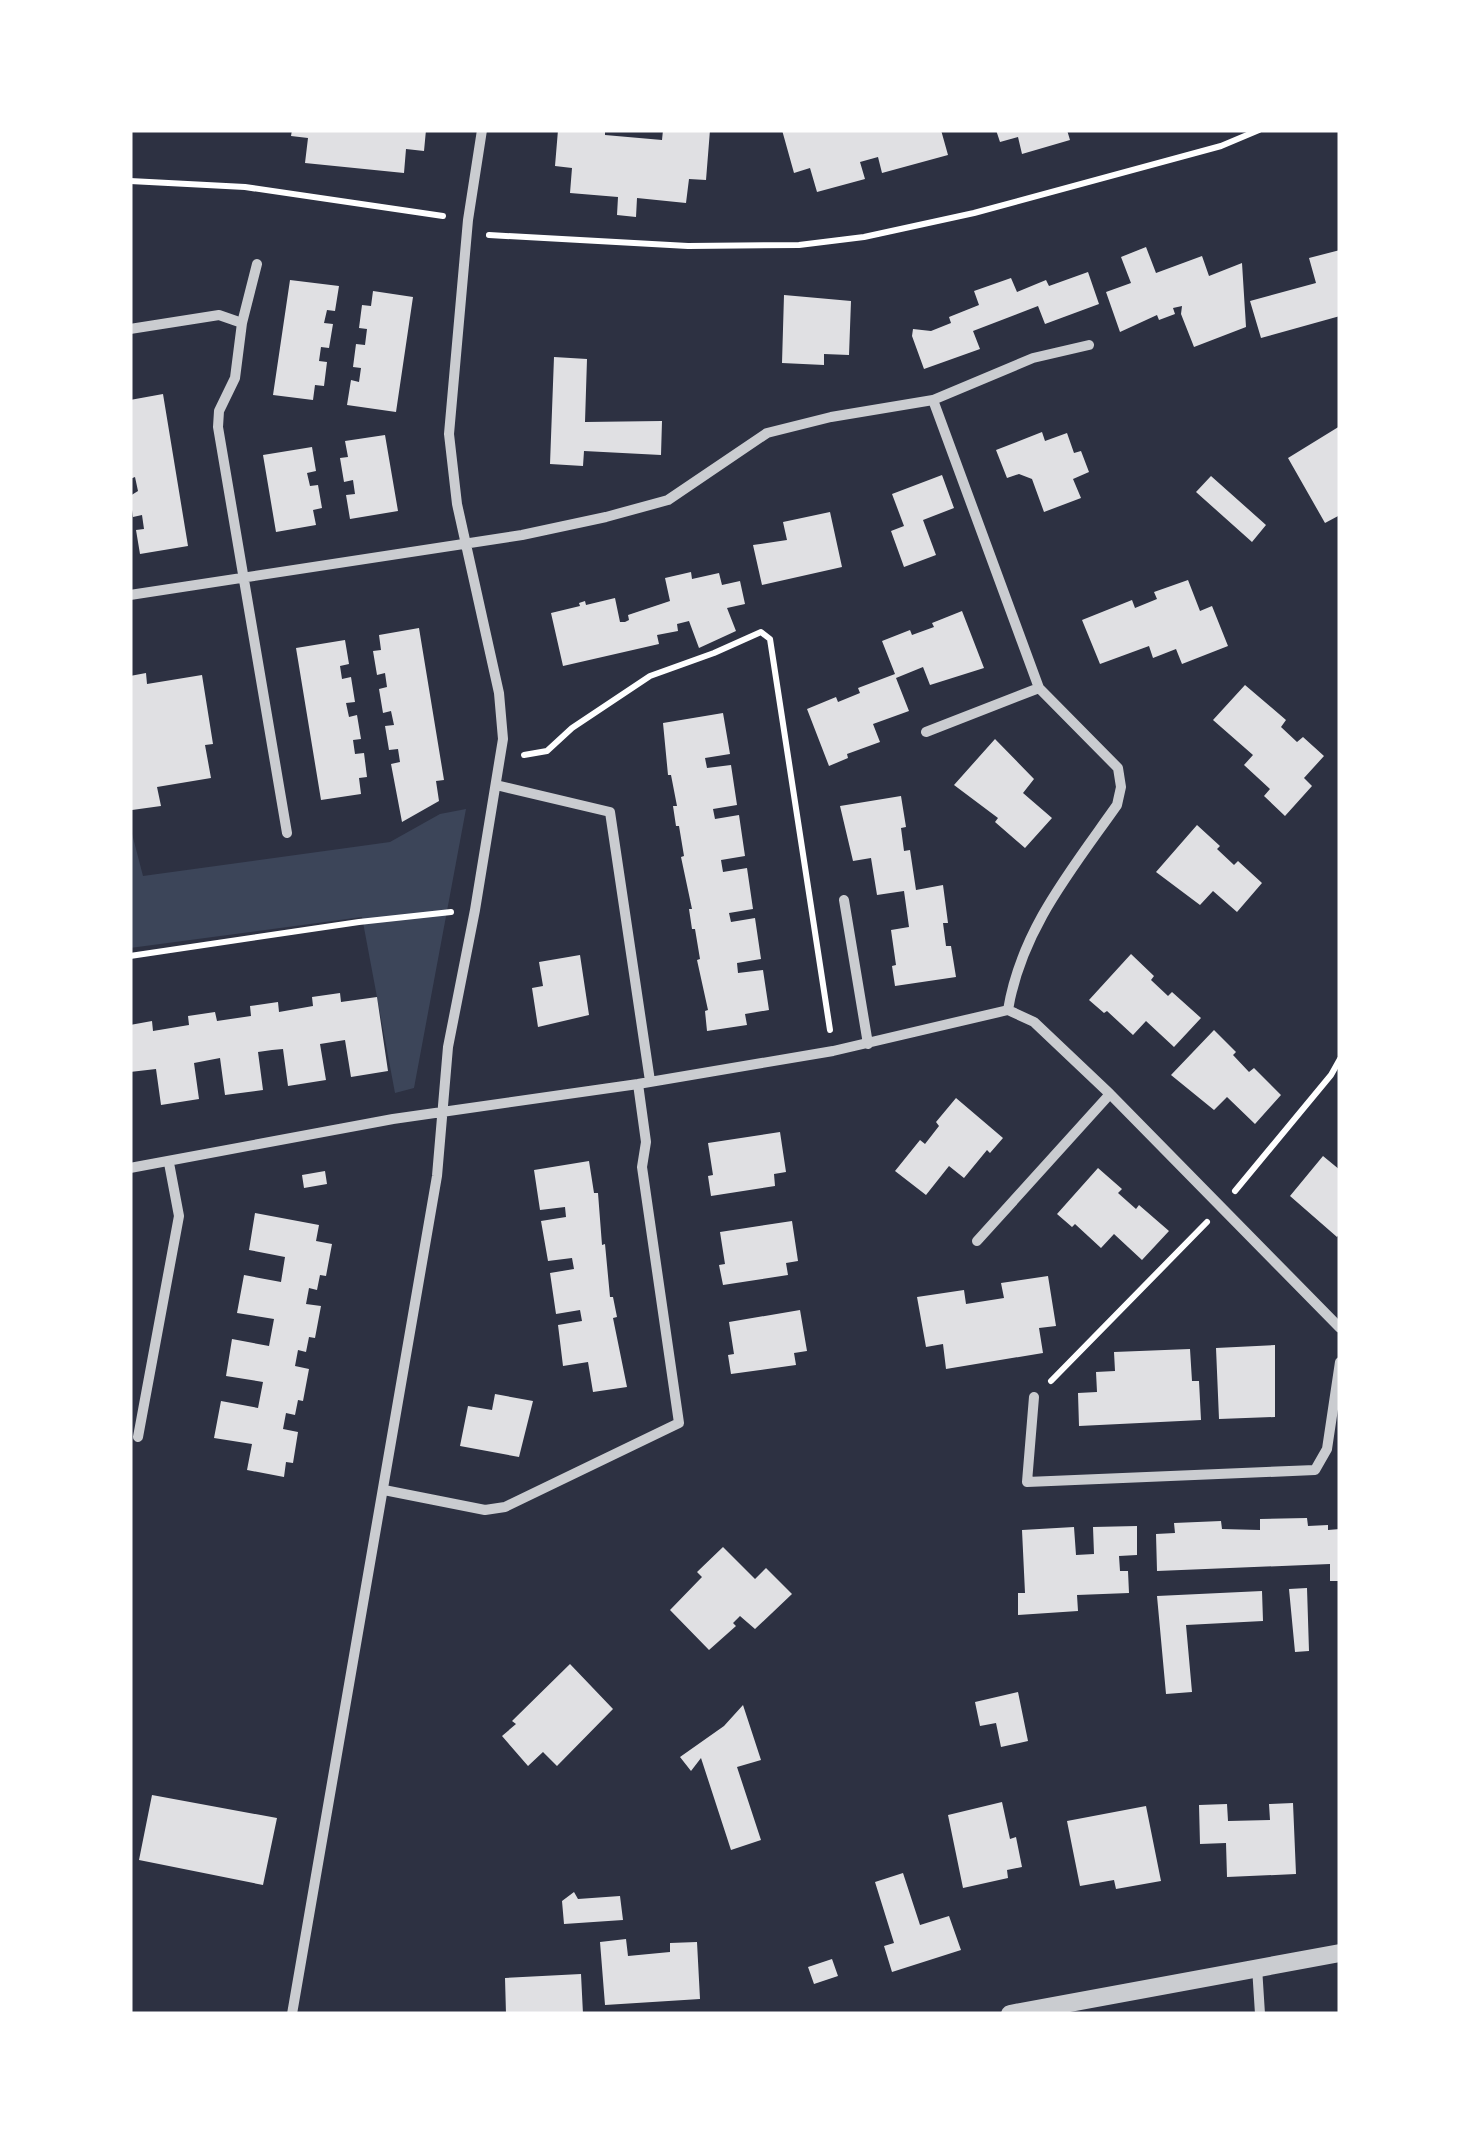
<svg xmlns="http://www.w3.org/2000/svg" width="1470" height="2144" viewBox="0 0 1470 2144" font-family="Barlow,sans-serif">
<style>
.green{fill:#3c4559}
.building{fill:#e0e0e3}
.lines{fill:none;stroke-linecap:round;stroke-linejoin:round}
.path{stroke:#fff;stroke-width:6}
.minor{stroke:#caccd0;stroke-width:10}
.tertiary{stroke:#caccd0;stroke-width:18}
</style>
<rect width="100%" height="100%" fill="#2d3142"/>
<path class="green" d="M466 809 414 1088 395 1093 362 917 130 948V826L143 876 390 842 440 814Z"/>
<path class="building" d="M292 130H426L424 151 406 149 404 173 305 163 308 138 291 136Z
M558 130H605V135L662 140 663 130H710L706 180 689 179 686 203 637 198 636 217 617 215 618 197 570 193 572 168 555 166Z
M782 130H941L948 155 882 173 878 157 860 162 865 179 817 192 810 168 794 173Z
M996 130H1067L1070 140 1022 154 1018 137 1000 142Z
M1146 247 1156 273 1202 256 1209 276 1242 263 1246 327 1194 347 1181 314 1182 306 1173 308 1175 314 1159 320 1157 315 1120 332 1106 292 1131 283 1121 257Z
M1340 250V316L1261 338 1250 301 1316 283 1309 258Z
M1088 272 1099 304 1045 324 1038 306 973 331 980 349 924 369 912 336 913 329 931 331 951 323 949 317 979 305 974 291 1011 278 1017 292 1046 280 1049 286Z
M290 280 339 286 335 311 327 310 324 323 333 324 329 348 321 347 319 361 327 362 324 386 315 385 313 400 273 395Z
M373 291 413 297 396 412 347 405 351 380 359 382 361 368 353 367 356 344 365 345 367 329 359 328 362 305 371 306Z
M784 295 851 301 849 355 824 354V365L782 363Z
M554 357 587 359 585 422 662 421 661 455 584 451 583 466 550 464Z
M163 394 188 546 140 554 136 530 144 529 142 515 133 517 130 496 138 491 135 477 130 479V400Z
M1340 426V515L1325 523 1288 458Z
M1042 432 1045 441 1067 433 1074 453 1081 451 1089 472 1073 479 1081 498 1044 512 1032 479 1019 474 1007 478 996 450Z
M385 435 398 511 350 519 346 495 355 494 353 480 344 482 340 458 348 457 345 441Z
M312 447 316 471 307 473 310 486 318 485 322 508 313 510 316 525 276 532 263 455Z
M942 475 954 508 923 520 936 555 904 567 891 531 904 526 892 494Z
M1211 476 1266 525 1252 542 1196 492Z
M830 512 842 567 762 585 753 545 787 540 783 522Z
M691 572 692 579 719 573 722 585 740 581 745 604 727 608 736 631 699 648 689 621 677 624 678 631 657 635 659 644 563 666 551 613 580 606 579 603 585 601 586 605 615 598 620 622H625L629 620 628 615 670 601 665 578Z
M1188 580 1200 611 1212 606 1228 646 1182 664 1176 649 1153 658 1149 646 1100 664 1082 620 1132 600 1135 608 1157 599 1154 592Z
M962 611 984 668 930 685 923 667 896 678 909 711 873 724 880 742 847 754 848 758 829 766 807 709 836 697 838 702 860 693 858 688 895 674 882 641 910 630 912 635 934 627 932 623Z
M419 628 444 780 436 781 439 801 402 822 391 764 400 762 398 749 389 750 385 726 394 725 391 711 383 713 379 689 387 687 385 673 377 675 373 651 381 650 379 635Z
M345 640 349 664 340 666 342 679 351 677 355 702 346 703 349 717 357 715 361 739 353 740 355 754 364 753 367 777 359 778 361 794 321 800 296 648Z
M146 673 147 684 202 675 213 744 205 745 211 778 157 787 161 806 132 810 130 676Z
M1245 685 1286 720 1281 727 1297 742 1303 737 1324 756 1304 778 1312 786 1285 816 1264 796 1270 789 1244 765 1253 755 1213 720Z
M723 713 730 754 705 758 707 768 731 765 737 805 713 809 715 819 739 815 745 856 721 860 723 872 747 868 753 909 729 913 731 922 755 918 761 959 737 963 738 973 763 970 769 1010 745 1014 747 1025 707 1031 705 1011 708 1010 697 960 700 959 695 929H692L689 909H692L681 857 684 856 679 826H676L673 806H677L671 775H668L663 723Z
M995 739 1034 779 1023 793 1052 818 1025 848 995 822 998 818 954 785Z
M901 796 906 827 901 828 904 851 910 850 916 890 943 885 948 923H943L946 946H951L956 977 895 986 892 966 896 965 891 930 909 927 904 891 877 895 871 858 853 861 840 806Z
M1197 825 1220 846 1217 849 1234 865 1238 861 1262 883 1237 912 1213 891 1200 905 1156 872Z
M1131 954 1154 976 1151 980 1168 996 1172 992 1201 1018 1174 1047 1146 1021 1133 1035 1107 1011 1104 1013 1089 1000Z
M580 955 589 1015 538 1027 532 988 543 986 539 962Z
M340 993 341 1002 377 997 388 1071 351 1077 345 1040 320 1044 326 1080 288 1086 283 1049 272 1050 258 1052 263 1090 225 1095 220 1058 194 1063 199 1099 161 1105 156 1069 130 1072V1025L152 1021 153 1031 189 1025 188 1016 215 1012 217 1021 251 1016 250 1006 278 1002 279 1012 313 1006 312 997Z
M1214 1030 1236 1052 1233 1055 1249 1072 1254 1068 1281 1095 1255 1124 1227 1097 1214 1110 1171 1075Z
M956 1098 1003 1138 990 1153 987 1150 964 1178 949 1166 926 1195 895 1171 920 1140 925 1144 939 1126 936 1122Z
M780 1132 786 1172 774 1174 775 1186 711 1196 708 1176 713 1175 708 1143Z
M1323 1156 1340 1170V1233L1337 1237 1290 1196Z
M589 1161 594 1193H598L602 1245 605 1244 610 1297H613L617 1317 613 1318 627 1387 593 1392 588 1362 563 1366 558 1325 582 1321 580 1310 556 1314 550 1273 574 1269 572 1258 548 1261 541 1221 566 1217 565 1207 540 1210 534 1170Z
M1098 1168 1122 1189 1118 1193 1136 1209 1139 1205 1169 1231 1142 1260 1114 1234 1101 1248 1075 1224 1072 1227 1057 1214Z
M325 1171 327 1184 304 1188 302 1175Z
M255 1213 319 1225 316 1241 332 1244 326 1276 320 1275 317 1290 309 1288 306 1304 321 1306 315 1338 309 1337 306 1352 298 1350 295 1366 309 1369 303 1401 298 1400 295 1415 286 1413 283 1429 298 1432 293 1463 286 1462 284 1477 247 1470 252 1444 214 1438 221 1401 258 1408 263 1382 226 1376 232 1339 269 1346 274 1319 237 1313 244 1275 281 1282 285 1257 249 1250Z
M792 1221 798 1261 786 1263 788 1275 723 1285 719 1265 725 1264 720 1232Z
M1048 1276 1056 1326 1039 1328 1043 1353 946 1369 943 1344 926 1347 917 1297 964 1290 966 1304 1004 1298 1001 1283Z
M800 1310 807 1351 794 1353 796 1365 731 1374 728 1355 734 1354 729 1322Z
M1275 1345V1417L1219 1419 1216 1348Z
M1190 1349 1192 1381H1199L1201 1420 1079 1426 1078 1393 1097 1392 1096 1372 1115 1371 1114 1352Z
M495 1394 533 1401 519 1457 460 1446 468 1406 492 1410Z
M1307 1518 1308 1526 1328 1525V1530L1340 1529V1581H1330V1564L1157 1571 1156 1534 1175 1533 1174 1523 1221 1521 1222 1529 1260 1530V1519Z
M1137 1526V1555L1119 1556 1120 1571H1128L1129 1593 1077 1595 1078 1611 1018 1615V1593H1025L1022 1530 1074 1527 1076 1555 1094 1554 1093 1527Z
M723 1547 755 1579 766 1568 792 1594 755 1629 740 1616 733 1623 736 1626 709 1650 670 1610 702 1577 697 1572Z
M1307 1588 1309 1651 1295 1652 1289 1589Z
M1262 1591 1263 1621 1186 1625 1192 1692 1166 1694 1157 1596Z
M570 1664 613 1709 557 1766 543 1752 528 1766 502 1736 516 1724 512 1721Z
M1018 1692 1028 1741 1001 1747 996 1723 980 1726 975 1702Z
M743 1705 761 1760 737 1767 761 1840 731 1850 701 1758 691 1771 680 1757 724 1726Z
M152 1795 277 1818 263 1885 139 1860Z
M1002 1802 1010 1839 1016 1837 1022 1867 1007 1870 1008 1878 963 1888 948 1815Z
M1293 1803 1296 1874 1227 1877 1226 1843 1200 1844 1199 1805 1227 1804 1228 1821 1270 1820 1269 1804Z
M1146 1806 1161 1881 1116 1889 1114 1880 1080 1886 1067 1821Z
M903 1873 920 1925 949 1916 961 1950 892 1972 884 1946 894 1943 875 1882Z
M574 1892 578 1899 620 1896 623 1920 564 1924 562 1901Z
M626 1939 628 1956 670 1952V1943L697 1942 700 1999 605 2005 600 1942Z
M832 1959 838 1976 814 1984 808 1967Z
M581 1974 583 2014H506L505 1978Z"/>
<g class="lines">
<path class="path" d="M130 181 245 187 443 216
M489 235 688 246 799 245 864 237 974 213 1221 146 1259 130
M524 755 547 751 572 728 650 676 714 653 761 632 770 639 830 1030
M130 956 359 922 451 912
M1235 1191 1331 1075 1340 1059
M1051 1381 1207 1222"/>
<path class="minor" d="M257 264 242 323 235 378 219 411 218 427 287 833
M130 329 219 315 242 323
M933 400 1039 688 1118 768 1121 787 1117 805C1072 869 1021 930 1008 1010
M130 595 522 535 606 517 668 500 767 433 831 417 933 400 1033 358 1089 345
M926 732 1039 688
M496 785 610 812 650 1081
M844 900 868 1044
M130 1168 393 1119 638 1084 833 1051 1008 1010 1034 1022 1110 1094 1340 1328
M977 1241 1110 1094
M1034 1397 1027 1482 1315 1470 1327 1449 1340 1362
M138 1437 179 1216 169 1163
M384 1490 485 1510 505 1507 679 1423 642 1167 646 1142 638 1084
M1257 1967 1260 2014
M292 2014 437 1176 448 1047 475 910 503 739 499 693 457 504 449 434 468 220 482 130"/>
<path class="tertiary" d="M1010 2014 1340 1953"/>
</g>
<rect width="1470" height="2144" fill="none" stroke="#ffffff" stroke-width="265"/>
</svg>
